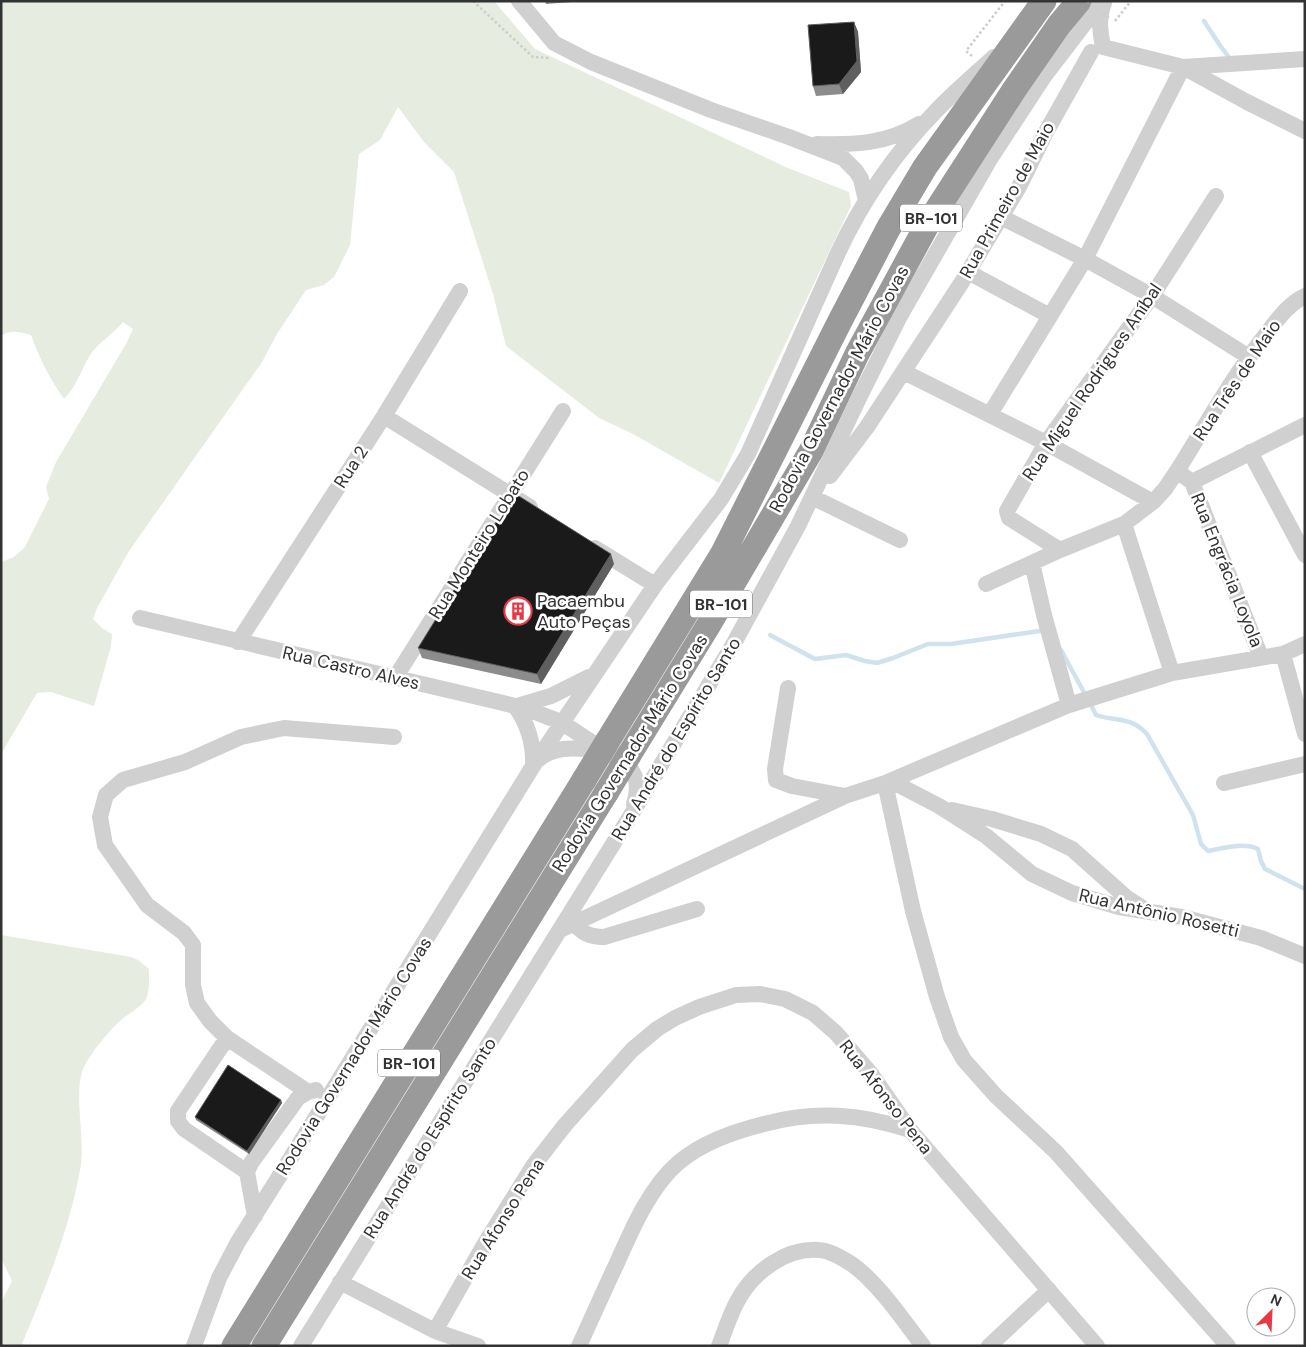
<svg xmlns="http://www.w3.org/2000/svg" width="1306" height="1347" viewBox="0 0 1306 1347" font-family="'DM Sans',sans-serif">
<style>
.green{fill:#e6ecdf}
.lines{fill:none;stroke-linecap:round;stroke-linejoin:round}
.stream{stroke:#cfe2ee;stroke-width:4.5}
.path{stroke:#cdcdcd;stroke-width:2.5;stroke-dasharray:2.5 2.5;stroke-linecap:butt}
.minor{stroke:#d0d0d0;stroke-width:16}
.highway{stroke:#9a9a9a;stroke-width:25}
.path-bridge{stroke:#cdcdcd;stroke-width:2.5;stroke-dasharray:2.5 2.5;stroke-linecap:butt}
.highway-bridge{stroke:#9a9a9a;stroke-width:25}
.wall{fill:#8c8c8c}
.shaded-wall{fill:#5f5f5f}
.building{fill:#1a1a1a;stroke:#5f5f5f}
.labels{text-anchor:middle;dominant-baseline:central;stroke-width:5;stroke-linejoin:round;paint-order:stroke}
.shield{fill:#fff;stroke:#707070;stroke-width:1}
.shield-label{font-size:16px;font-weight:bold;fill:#333}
.street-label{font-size:18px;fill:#333;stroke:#fff}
.poi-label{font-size:18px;fill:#333;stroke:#fff;text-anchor:start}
</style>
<rect width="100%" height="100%" fill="#fff"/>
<path class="green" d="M1 1H494L535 49 788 168 849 192 851 206 719 483 633 434 599 418 506 346 493 294 454 172 424 142 398 107 380 140 359 154 350 245 334 277 324 285 306 290 277 334 262 362 129 551 97 608 93 619 102 628 112 634 111 646 94 706 51 692 37 693 1 754V562L14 557 25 547 49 499 46 487 56 462 126 344 133 329 123 322C113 334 99 342 90 355 81 370 77 386 64 399 50 379 39 358 31 335 20 332 11 329 1 336Z
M1 935 131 957 138 960 149 969C149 979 150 990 146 999 143 1006 126 1015 120 1021 110 1029 85 1060 82 1072 74 1099 86 1141 80 1170 69 1231 45 1289 21 1346H1V1303L12 1281 1 1258Z"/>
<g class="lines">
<path class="stream" d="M1204 21 1219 44 1230 59
M770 635 815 659 846 655 865 661 877 663 893 658 928 644H951L1046 630
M1061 650 1086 696
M1090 703 1096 715C1116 722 1130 716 1147 734L1193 815 1201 844 1208 851C1223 848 1244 842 1258 849L1261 861 1265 869 1305 889"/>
<path class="path" d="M473 1 533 57 550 58
M1115 21 1131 1
M972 56 966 51 1005 1"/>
<path class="minor" d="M519 1 554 43 591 62 711 110 789 137 843 158 856 171 861 179 866 201
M1103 47 1183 67 1247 102 1305 131
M1103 47C1100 31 1098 18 1104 3
M1183 67 1305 59
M817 144C854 145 887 144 919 124
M1001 217 1085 259 1152 296 1249 357
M968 272 1050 316
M904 372 1046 443 1153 502
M990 414 1085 259 1183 67
M384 416 530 507
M1250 452 1305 555
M1177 471C1206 425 1233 376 1267 333 1278 319 1288 304 1305 296
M830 476 867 427 962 282 1019 187 1046 132 1091 52
M1192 482 1261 657
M814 498 900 540
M1124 524 1172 673
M595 548 655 585
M1060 550 1009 518 1007 511 1046 443 1152 296 1216 196
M1032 563 1044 615 1069 705
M986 584 1060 550 1124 524 1153 502 1165 489 1177 471 1192 482 1305 425
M140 618 499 702 530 710 561 722 629 767C639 779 638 790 634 804
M238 642 384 416 460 291
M1283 654 1305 734
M395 678 563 411
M788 688 775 769 776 780 792 786 845 796
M515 706C528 724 534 743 533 766
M517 706 551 696 589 677
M539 759C557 744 579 749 601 750
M891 781 939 806 986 836 1032 874 1072 893 1119 907 1182 917 1261 938 1305 956
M885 783 913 911 937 997 951 1037 964 1060 996 1096 1056 1152 1228 1346
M1224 783 1305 764
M952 810 992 819 1041 834 1072 849 1127 898 1144 909
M573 923C583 933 589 937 604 937L697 909
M560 930 845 796 885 783 1069 705 1172 673 1283 654 1305 644
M227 1038 210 1021 197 1003 193 985V945L184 933 147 905 105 845 100 817 106 795 123 780 185 762 241 737 284 728 394 737
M247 1172 184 1129 178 1121V1111L227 1038 308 1092
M255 1216 247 1172 251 1163 298 1098 308 1092 316 1090
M340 1282 435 1331 478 1346
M435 1331 484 1245 533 1166 565 1125 632 1050 657 1029 675 1018 699 1007 736 995 760 994 785 999 813 1013 836 1033 872 1075 910 1130 1097 1346
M194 1346 219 1278 238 1242 287 1164 533 766 655 585 721 499 748 454 837 255C861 203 895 153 935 112 953 93 974 75 994 57
M301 1346 628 820 734 643 798 526 859 398 900 316 990 159 1043 78 1102 1
M579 1346C592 1318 604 1290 617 1263 632 1229 650 1187 678 1163 703 1142 733 1132 764 1124 815 1110 861 1114 910 1130
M719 1346C725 1331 730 1314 738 1300 753 1272 786 1248 818 1250 830 1250 844 1259 853 1265 879 1284 903 1320 923 1346
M989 1346 1049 1290"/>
<path class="highway" d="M607 742 723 553 840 321 888 229 925 167 1044 1
M629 755 708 626 811 451 857 354 927 225 1014 90 1059 25 1079 1
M234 1346 584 780
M264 1346 606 793"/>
<path class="path-bridge" d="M1087 1 1109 18"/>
<path class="highway-bridge" d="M584 780 607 742
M606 793 629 755"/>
</g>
<path class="wall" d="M545 1H585L546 4Z
M854 22 858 32 861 72 843 94 816 96 813 86Z
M614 564 541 684 422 658 418 648Z
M281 1100 282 1103 249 1154 196 1120 195 1117Z"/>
<path class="shaded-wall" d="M854 22 858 32 861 72 843 94 839 84Z
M611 554 614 564 541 684 537 674Z
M281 1100 282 1103 249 1154 247 1151Z"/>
<path class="building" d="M854 22 857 61 839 84 813 86 808 25Z
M514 493 611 554 537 674 418 648Z
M228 1065 281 1100 247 1151 195 1117Z"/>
<defs>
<g id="building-ring" transform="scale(1.4375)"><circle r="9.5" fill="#fff" stroke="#e63946" stroke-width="1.5"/><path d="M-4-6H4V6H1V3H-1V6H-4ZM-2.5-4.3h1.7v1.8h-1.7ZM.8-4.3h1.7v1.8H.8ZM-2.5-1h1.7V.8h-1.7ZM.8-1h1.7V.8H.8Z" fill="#e63946"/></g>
</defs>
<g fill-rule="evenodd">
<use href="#building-ring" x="518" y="611"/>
</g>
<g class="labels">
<g class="shield">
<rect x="900" y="204.5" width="62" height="27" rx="4"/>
<rect x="690" y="590.5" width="62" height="27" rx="4"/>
<rect x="378" y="1049.5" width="62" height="27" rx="4"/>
</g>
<g class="shield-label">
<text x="931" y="218">BR-101</text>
<text x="721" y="604">BR-101</text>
<text x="409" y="1063">BR-101</text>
</g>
<g class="street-label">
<text transform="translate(1007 200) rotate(-61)">Rua Primeiro de Maio</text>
<text transform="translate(1237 380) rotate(-56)">Rua Três de Maio</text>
<text transform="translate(1092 382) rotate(-56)">Rua Miguel Rodrigues Aníbal</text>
<text transform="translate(839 389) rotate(-62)">Rodovia Governador Mário Covas</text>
<text transform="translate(351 467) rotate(-57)">Rua 2</text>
<text transform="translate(479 544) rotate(-58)">Rua Monteiro Lobato</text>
<text transform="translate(1227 570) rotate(68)">Rua Engrácia Loyola</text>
<text transform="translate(351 668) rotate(13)">Rua Castro Alves</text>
<text transform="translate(676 739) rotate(-59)">Rua André do Espírito Santo</text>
<text transform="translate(630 753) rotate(-58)">Rodovia Governador Mário Covas</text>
<text transform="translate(1159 913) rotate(13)">Rua Antônio Rosetti</text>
<text transform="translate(354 1056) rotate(-58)">Rodovia Governador Mário Covas</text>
<text transform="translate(886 1097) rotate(52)">Rua Afonso Pena</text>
<text transform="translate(430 1138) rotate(-58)">Rua André do Espírito Santo</text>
<text transform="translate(503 1219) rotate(-58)">Rua Afonso Pena</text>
</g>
<g class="poi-label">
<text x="537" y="601">Pacaembu<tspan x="537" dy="21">Auto Peças</tspan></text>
</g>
</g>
<rect width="1306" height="1347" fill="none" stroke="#333333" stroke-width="5"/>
<g transform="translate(1271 1312) rotate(24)"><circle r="24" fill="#ffffff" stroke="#adadad"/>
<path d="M0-4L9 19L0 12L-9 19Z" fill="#e63946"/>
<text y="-8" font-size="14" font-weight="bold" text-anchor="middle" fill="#333333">N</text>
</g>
</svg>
